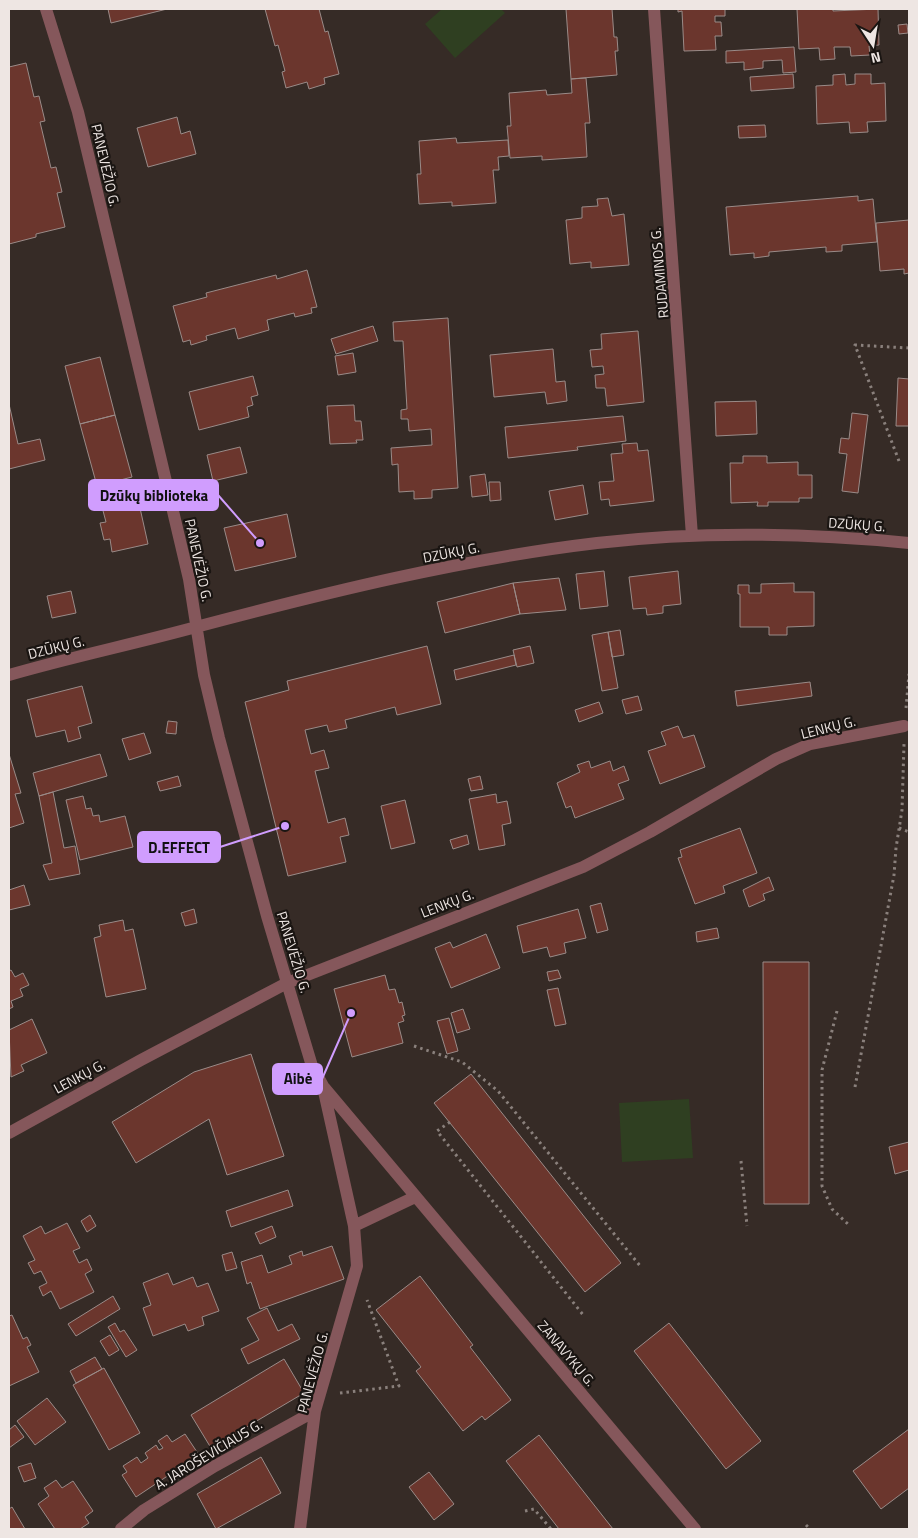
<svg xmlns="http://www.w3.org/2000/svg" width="918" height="1538" viewBox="0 0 918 1538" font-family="'Titillium Web',sans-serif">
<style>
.green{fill:#2f3f21}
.building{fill:#6b362d;stroke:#9a8b88}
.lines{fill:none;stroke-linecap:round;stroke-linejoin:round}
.path{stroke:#8a807c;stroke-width:3;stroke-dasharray:2.5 4;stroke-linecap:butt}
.minor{stroke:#85575b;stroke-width:12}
.labels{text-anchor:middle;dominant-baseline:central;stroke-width:4.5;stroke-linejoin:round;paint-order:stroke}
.street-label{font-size:14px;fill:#eee6e3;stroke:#1a1512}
.leader{fill:none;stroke:#d09dfe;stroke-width:2}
.callout-dot{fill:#d09dfe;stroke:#1a1512;stroke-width:2}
.callout{fill:#d09dfe;stroke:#d09dfe;stroke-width:2}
.callout-label{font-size:15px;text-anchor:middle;font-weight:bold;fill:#111}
</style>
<rect width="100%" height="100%" fill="#362b26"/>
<path class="green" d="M442 9H501L505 13 455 58 425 24Z
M689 1099 693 1158 622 1162 619 1103Z"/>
<path class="building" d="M108 9H167L111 23Z
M265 9H319L325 32 328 31 339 74 324 78 325 84 309 89 307 82 286 88 282 72 285 71 278 45 275 46Z
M566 9H612L614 37H617L618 51H615L617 75 571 79Z
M678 9H725V16H715V22H721L722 36H715L716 50 684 51 682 11 678 12Z
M797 9H833V11L878 9 879 45 869 46 870 55 851 56 850 47H834L835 59 820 60 819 48 799 49Z
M907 24 908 33 899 34 898 25Z
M794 47 796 72 783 73 782 60 763 61V68L744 70V62L726 63V51Z
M26 63 34 97 39 96 45 121 40 122 51 168 56 167 62 192 57 193 65 227 36 234V237L9 244V67Z
M793 74 794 88 751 91 750 77Z
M845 74 846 85 855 84V74H871V84L885 83 886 121 867 122 868 132 850 133 849 122 817 124 816 86 833 85V75Z
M586 78 590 123H585L587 157 542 160V156L510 158 507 126H511L509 93 546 90 547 95 572 93 571 79Z
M177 117 181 134 190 131 196 154 148 167 137 128Z
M765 125 766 137 739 138 738 126Z
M456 138 457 143 508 140 509 156 498 157 499 170H493L496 203 452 206V202L419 204 417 174H421L419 141Z
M858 196V201L873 199 877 242 842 245V251L826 252V247L769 252V256L754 258V253L730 255 726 207Z
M608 198 612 216 624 214 629 265 591 268V262L570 264 566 220 582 218V207L598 206 597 199Z
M909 220V273L904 274V269L880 271 876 223Z
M307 270 317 307 311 308 312 313 295 317 294 313 267 320 269 330 238 339 235 328 206 336 207 340 191 345 190 340 183 342 173 306 207 297 206 293 276 275 277 279Z
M448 318 458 488 432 490V498L414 499V491L399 492 398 464 392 465 391 448 432 445 431 429 409 431 408 419H401V410L407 409 403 341H394L393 322Z
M373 326 378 341 336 354 331 339Z
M638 331 644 402 607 406 605 388H596L595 375 604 374 603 366 592 367 590 350 602 349 601 334Z
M553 349 556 382 565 381 567 401 547 404 545 392 494 397 490 355Z
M353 353 356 372 338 375 335 356Z
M100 357 115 415 80 424 65 366Z
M253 376 258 395 251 397 253 405 247 407 249 417 199 430 189 392Z
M898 378 909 379V426H896Z
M756 401 757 434 716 436 715 402Z
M9 404 18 444 40 439 45 460 9 469Z
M354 405 355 421H361L363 440H356L357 443 330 444 327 406Z
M852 413 868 415 858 493 842 491 847 454 839 453 841 438 849 439Z
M115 415 132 477 97 486 80 424Z
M623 416 626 441 577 447 578 450 508 458 505 427Z
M637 443 638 451 648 450 654 501 610 506 609 499 601 500 599 482 614 481 611 454 623 453 622 444Z
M240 447 247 473 213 481 207 455Z
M743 456H767V463L798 462V475H812V498H799V502H768V506H757L758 502 731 503 730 463H743Z
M485 474 488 495 472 497 470 476Z
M489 482H500L501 500 490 501Z
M583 485 588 514 555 520 549 491Z
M138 499 148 544 112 552 110 539 104 540 100 523 106 522 102 507Z
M287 514 296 557 235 571 224 528Z
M604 571 608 606 580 609 576 574Z
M678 571 681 604 663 606V613L647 615 646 608 633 609 629 577Z
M559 578 566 610 520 614 513 583Z
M513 583 520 614 445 633 437 602Z
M794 583V592H814V626L787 627V635H769V627H740V594H738V585H749V593H761V584Z
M71 591 76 613 52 618 47 596Z
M620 630 624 655 612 657 608 632Z
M608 632 618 688 602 691 592 635Z
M427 646 441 704 397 715 395 707 345 720 347 728 329 732 327 725 305 730 311 754 324 750 329 768 315 771 328 823 345 818 349 835 340 837 346 862 288 876 245 702 289 690 287 681Z
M530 646 534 663 517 667 513 650Z
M514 655 516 665 456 680 454 670Z
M810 682 812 696 737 706 735 691Z
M82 686 92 723 78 727 81 738 68 742 65 730 36 737 27 700Z
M638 696 642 710 626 714 622 700Z
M599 702 603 713 579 722 575 710Z
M168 721 177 722 176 734 166 733Z
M678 726 683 738 694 735 705 767 660 784 648 751 666 745 661 732Z
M144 733 151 753 129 760 122 739Z
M9 754 21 793 15 794 24 823 9 828Z
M100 754 107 776 39 796 33 773Z
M589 761 591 768 610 761 613 771 624 766 629 780 618 784 624 799 575 818 571 806 566 808 557 783 580 772 577 765Z
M178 776 181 786 160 791 157 782Z
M480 776 483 789 471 791 468 779Z
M53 792 64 848 75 846 80 874 49 880 43 865 52 863 39 796Z
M496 794 497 803 507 801 511 823 502 825 505 845 479 850 469 799Z
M83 796 86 809 91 808 93 816 99 815 100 822 125 816 133 847 80 860 66 800Z
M405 800 415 843 391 849 381 806Z
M740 828 757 873 723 886 725 893 695 904 678 858 682 857 680 850Z
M467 835 469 844 453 849 450 840Z
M769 877 774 890 763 894 765 900 749 907 743 890Z
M24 885 30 905 9 910V890Z
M601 903 608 930 597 933 590 906Z
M194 909 197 923 185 926 181 913Z
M578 909 586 938 564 943 566 953 550 957 547 947 523 953 517 926Z
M123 920 125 931 133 929 146 989 106 997 94 938 101 936 99 925Z
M717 928 719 938 697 942 696 932Z
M486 934 500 968 451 988 435 948 450 942 453 948Z
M763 962H809V1204H764Z
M11 970 15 977 23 973 29 985 20 989 23 996 11 1001 13 1007 9 1009V971Z
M558 970 561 978 549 981 547 972Z
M385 975 389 990 395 989 399 1003 402 1002 405 1015 402 1016 404 1021 398 1023 403 1043 352 1057 334 989Z
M558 988 566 1024 555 1026 547 990Z
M463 1009 470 1029 457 1033 451 1013Z
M449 1018 458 1051 447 1054 437 1021Z
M32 1019 47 1053 21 1065 24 1071 11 1077 9 1030Z
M251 1054 284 1156 227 1175 209 1119 136 1163 112 1122 194 1072Z
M471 1074 621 1263 585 1292 434 1103Z
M909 1142V1170L895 1174 889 1147Z
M288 1190 293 1206 231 1227 226 1211Z
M90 1215 96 1226 87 1232 81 1221Z
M67 1223 80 1248 73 1251 79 1263 87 1259 92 1270 85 1274 94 1292 60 1309 51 1291 43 1296 39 1287 47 1283 41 1271 34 1274 28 1263 35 1260 23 1236 41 1226 45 1234Z
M272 1226 276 1237 260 1244 255 1233Z
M332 1246 344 1279 260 1309 251 1282 247 1284 241 1262 262 1255 268 1273 292 1264 289 1256 302 1251 303 1256Z
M232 1252 237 1268 226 1271 222 1255Z
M168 1273 173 1285 193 1277 197 1287 208 1283 219 1311 202 1317 204 1325 188 1331 185 1324 153 1336 143 1308 151 1305 143 1283Z
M420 1276 473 1345 470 1347 511 1400 485 1420 482 1416 463 1431 416 1371 421 1367 376 1310Z
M113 1296 120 1309 76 1336 68 1324Z
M267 1308 278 1331 292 1324 300 1339 248 1364 241 1349 259 1340 247 1318Z
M12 1315 23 1339 27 1337 31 1345 27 1347 39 1372 9 1386V1316Z
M115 1323 120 1332 124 1330 137 1350 126 1357 108 1327Z
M669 1323 761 1441 726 1469 634 1351Z
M110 1335 119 1350 109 1356 100 1341Z
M95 1357 102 1369 76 1383 70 1371Z
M284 1359 304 1393 211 1448 191 1415Z
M104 1368 140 1433 109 1450 73 1385Z
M47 1398 66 1422 35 1445 17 1421Z
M15 1425 24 1437 9 1448V1430Z
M909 1429V1488L881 1509 853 1471Z
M185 1434 199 1455 136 1497 122 1475 127 1472 123 1466 137 1457 141 1463 148 1458 145 1453 156 1445 159 1450 163 1448 158 1441 167 1435 172 1442Z
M539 1435 613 1529H559L506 1461Z
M261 1457 281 1493 216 1529 197 1494Z
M31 1463 36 1478 24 1482 18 1467Z
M429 1472 454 1504 434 1520 409 1487Z
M56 1480 62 1488 73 1481 93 1511 85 1517 89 1523 80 1529H55L38 1504 49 1496 44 1488Z
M12 1507 25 1529H9V1509Z"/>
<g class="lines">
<path class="path" d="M899 461 855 345 909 348
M906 708 909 674
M899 828 909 832
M837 1011 822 1070V1186L832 1209 849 1225
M414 1046 462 1062 498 1091 641 1267
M855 1087 894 875 896 848 902 810 904 744
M450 1122 437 1131 584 1316
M741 1161 747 1226
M340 1393 399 1386 367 1300
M525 1511 534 1509 551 1529
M806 1525 810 1529"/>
<path class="minor" d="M46 9 78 112 160 456 189 579 204 675 219 738 267 916 312 1066 323 1086 695 1529
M654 9 692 536
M9 675C71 657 134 644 196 627 328 592 462 559 597 543 700 531 806 533 909 543
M9 1133 141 1060 287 983 583 867 650 832 776 759 810 744 904 726
M354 1226 415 1197
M121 1529 144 1510 215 1466 315 1411
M300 1529 315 1411 357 1266 354 1226 323 1087"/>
</g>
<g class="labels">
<g class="street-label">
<text transform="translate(106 165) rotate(77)">PANEVĖŽIO G.</text>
<text transform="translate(659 273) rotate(-95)">RUDAMINOS G.</text>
<text transform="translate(857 524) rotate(4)">DZŪKŲ G.</text>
<text transform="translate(451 552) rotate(-11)">DZŪKŲ G.</text>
<text transform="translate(199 560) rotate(78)">PANEVĖŽIO G.</text>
<text transform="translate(56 647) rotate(-14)">DZŪKŲ G.</text>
<text transform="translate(828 727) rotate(-14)">LENKŲ G.</text>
<text transform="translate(447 903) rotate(-21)">LENKŲ G.</text>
<text transform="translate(294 952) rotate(73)">PANEVĖŽIO G.</text>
<text transform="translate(79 1076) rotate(-28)">LENKŲ G.</text>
<text transform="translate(567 1353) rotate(50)">ZANAVYKŲ G.</text>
<text transform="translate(312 1372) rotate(-75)">PANEVĖŽIO G.</text>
<text transform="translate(208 1454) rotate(-31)">A. JAROŠEVIČIAUS G.</text>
</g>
</g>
<path class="leader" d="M260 543L218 495M285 826L220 847M351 1013L322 1079"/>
<g class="callout-dot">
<circle cx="260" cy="543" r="5"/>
<circle cx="285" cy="826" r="5"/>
<circle cx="351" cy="1013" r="5"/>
</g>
<g class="callout">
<rect x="89" y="480" width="129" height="30" rx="5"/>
<rect x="138" y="832" width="82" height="30" rx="5"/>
<rect x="273" y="1064" width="49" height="30" rx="5"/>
</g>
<g class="callout-label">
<text x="154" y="501">Dzūkų biblioteka</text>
<text x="179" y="853">D.EFFECT</text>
<text x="298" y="1084">Aibė</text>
</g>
<rect width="918" height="1538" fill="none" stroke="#eee6e3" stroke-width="20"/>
<g transform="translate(873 45) rotate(168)" stroke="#1a1512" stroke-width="4" paint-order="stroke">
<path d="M0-4L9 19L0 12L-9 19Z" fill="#eee6e3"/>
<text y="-8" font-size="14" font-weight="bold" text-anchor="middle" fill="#eee6e3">N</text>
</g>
</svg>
